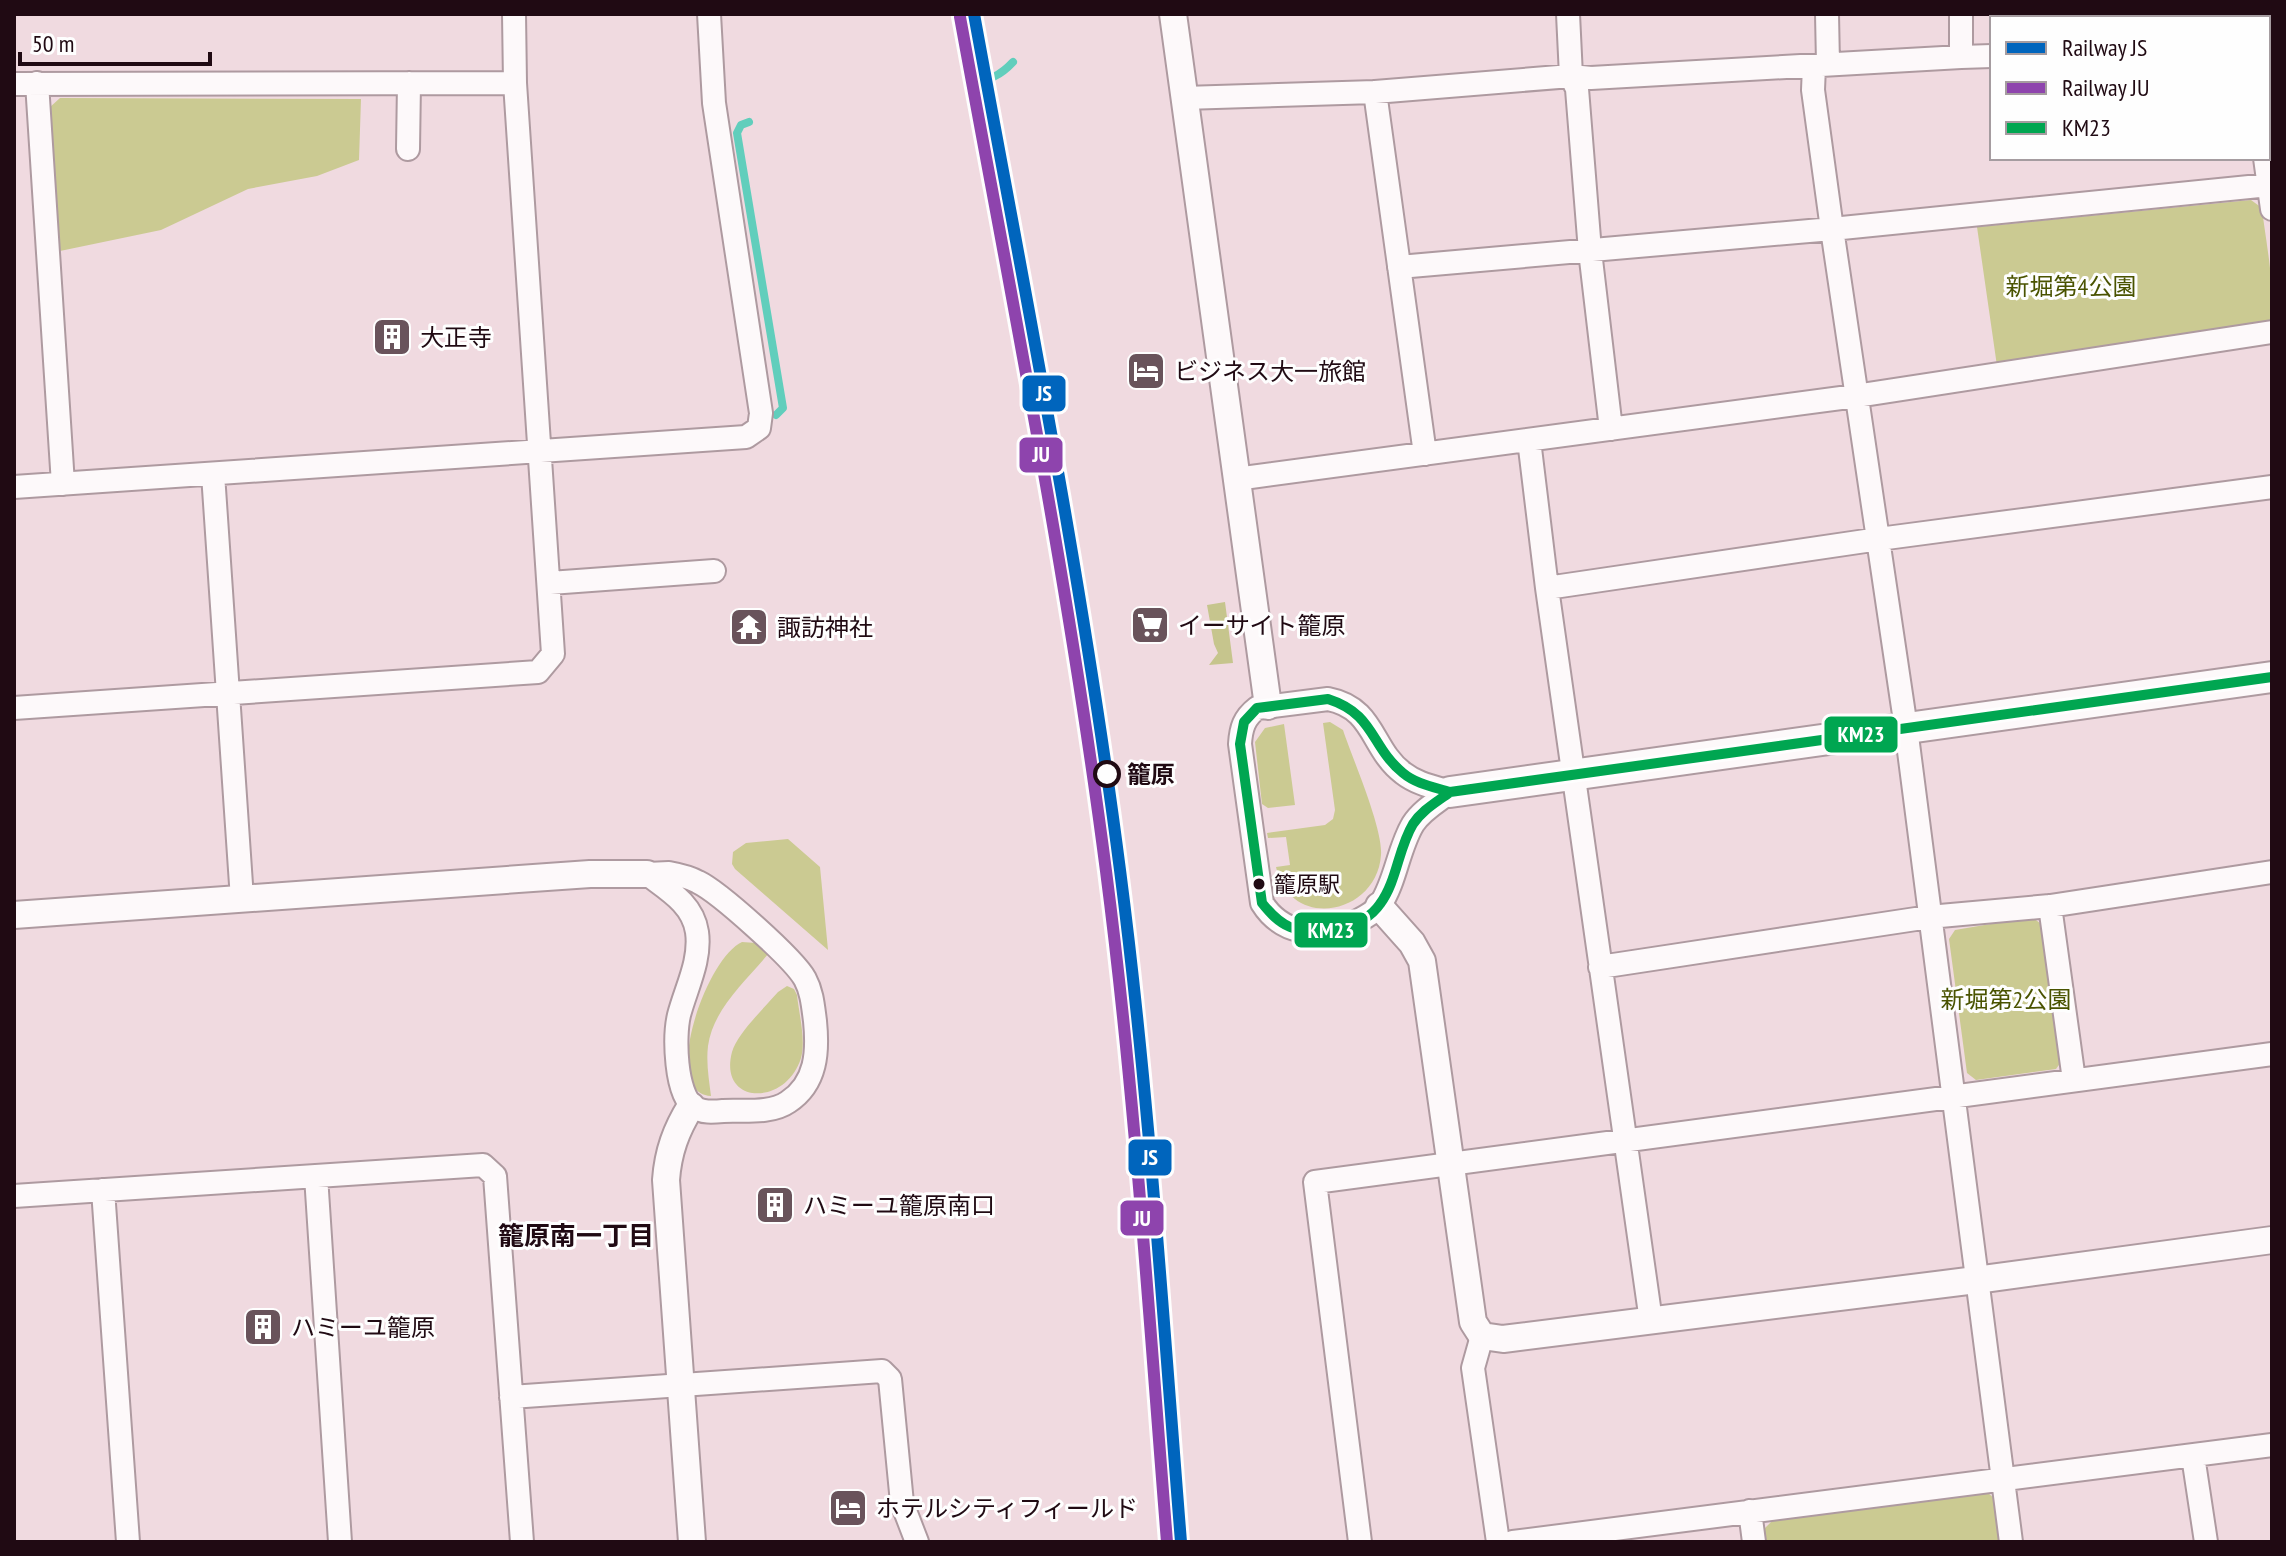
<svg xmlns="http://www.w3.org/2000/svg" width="2286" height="1556" viewBox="0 0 2286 1556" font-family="'PT Sans Narrow','Noto Sans JP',sans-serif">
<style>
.green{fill:#cbca92}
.forest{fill:#c6c58d}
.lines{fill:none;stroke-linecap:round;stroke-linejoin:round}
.stream{stroke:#61cebc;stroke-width:8}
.minor-casing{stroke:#ae9aa0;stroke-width:26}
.tertiary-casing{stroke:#ae9aa0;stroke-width:30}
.secondary-casing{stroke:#ae9aa0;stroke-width:34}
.minor{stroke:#fdf9fa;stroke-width:22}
.tertiary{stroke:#fdf9fa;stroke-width:26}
.secondary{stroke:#fdf9fa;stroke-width:30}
.bus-1-casing{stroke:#fefefe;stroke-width:16}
.bus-1{stroke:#00a651;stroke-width:10}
.rail-1-casing{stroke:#fefefe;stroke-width:18}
.rail-2-casing{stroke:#fefefe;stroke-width:18}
.rail-1{stroke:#0065bd;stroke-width:12}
.rail-2{stroke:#8e44ad;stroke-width:12}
.stop-dot{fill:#fefefe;stroke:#200a13;stroke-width:4}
.bus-dot{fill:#200a13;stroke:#fefefe;stroke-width:3}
.labels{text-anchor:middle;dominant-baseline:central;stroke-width:6;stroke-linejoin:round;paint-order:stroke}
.bus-label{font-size:22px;fill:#200a13;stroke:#fefefe;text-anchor:start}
.park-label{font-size:24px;fill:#4a5300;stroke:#fefefe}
.poi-label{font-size:24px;fill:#200a13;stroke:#fefefe;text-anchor:start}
.stop-label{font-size:24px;font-weight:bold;fill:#200a13;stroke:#fefefe;text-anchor:start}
.neighbourhood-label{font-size:26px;font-weight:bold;fill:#200a13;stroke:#fefefe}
.line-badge{stroke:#fefefe;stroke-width:3}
.badge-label{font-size:22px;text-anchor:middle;font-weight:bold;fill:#fff}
</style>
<rect width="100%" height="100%" fill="#f0dae0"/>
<path class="green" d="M60 98 361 99 359 160 317 176 248 189 161 230 60 251 49 108Z
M2251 200 2262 208C2264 231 2280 311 2268 327L1997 366 1977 227Z
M1330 722 1343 730C1353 760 1383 828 1381 855 1377 915 1290 932 1276 867L1290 865 1286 837 1268 838 1267 833 1325 825 1333 819 1335 810 1323 723Z
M1284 724 1295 805 1268 808 1262 804 1255 742 1265 728Z
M788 839 820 867 828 950 735 869 732 864 733 852 746 843Z
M2032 917 2045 927 2064 1058 2056 1069 1976 1080 1967 1073 1949 939 1955 930Z
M742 942 756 943 769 953C746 981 713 1009 708 1046 706 1063 709 1080 711 1096 659 1093 706 958 742 942Z
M787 986 794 989 797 995C799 1014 806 1040 801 1058 786 1107 718 1105 732 1052 737 1034 765 1007 778 992Z
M1987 1492 1996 1500 2002 1542H1765L1764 1529 1773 1520Z"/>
<path class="forest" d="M1225 602 1233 663 1209 665 1218 653 1214 644 1207 605Z"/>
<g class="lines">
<path class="stream" d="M971 84C989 80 1000 76 1013 62
M749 122 741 125 737 133 783 408 776 415"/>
<g class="minor-casing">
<path id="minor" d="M1568 14 1571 76 1577 89 1590 251 1611 429
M1827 14 1828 64
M1961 57 1992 56
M1814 66 1813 90 1832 229 1906 728 2011 1542
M37 83 63 484
M14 84 515 83
M1375 92 1425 454
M1184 98 1375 92 1571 76 1591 78 1961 57V14
M408 149 409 83
M2265 158 2272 209
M1399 267 1832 229 2269 185
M1529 440 1547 588 1651 1321
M213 474 242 899
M1236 479 1856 396 2272 332
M14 487 746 437 759 428 761 413 714 103 709 14
M550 583 714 571
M1547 588 1879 539 2272 487
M1328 699C1375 708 1371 749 1403 773 1417 784 1434 787 1450 792 1437 802 1422 810 1413 824 1398 849 1396 881 1380 905 1373 914 1360 920 1349 925 1317 937 1282 935 1262 903L1240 744C1241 728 1244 718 1257 708Z
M14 708 538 672 553 654 515 83 514 14
M669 873C680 875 689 877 698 882 719 892 794 959 805 979 812 992 813 1006 815 1021 818 1051 817 1083 788 1102 771 1114 743 1110 723 1111 713 1112 702 1113 694 1107 675 1094 674 1036 679 1015 686 988 701 961 697 932 693 904 668 890 647 874Z
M2050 906 2074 1080
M1600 967 1929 917 2050 906 2272 872
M316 1176 340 1542
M103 1190 128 1542
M14 1196 483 1165 495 1176 522 1542
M1482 1336 1473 1368 1498 1542
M511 1397 882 1371 890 1379 902 1503 917 1542
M2193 1456 2206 1542
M1750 1511 1754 1542
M1360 1542 1315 1182 2272 1054
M1513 1542 2272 1445"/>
</g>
<g class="tertiary-casing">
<path id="tertiary" d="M1173 14 1268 706
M1379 906 1412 943 1422 961 1473 1322 1482 1336 1503 1339 1976 1280 2272 1240
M14 915 590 874H647
M691 1106C676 1130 668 1152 666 1180L692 1542"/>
</g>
<g class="secondary-casing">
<path id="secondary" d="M1450 792 2272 677"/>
</g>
<use href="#minor" class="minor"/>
<use href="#tertiary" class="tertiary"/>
<use href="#secondary" class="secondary"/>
<g class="bus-1-casing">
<path id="bus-1" d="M1328 699C1375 714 1370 746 1403 773 1416 784 1434 787 1450 792 1437 802 1422 810 1413 824 1398 849 1397 881 1380 904 1363 929 1316 938 1290 927 1278 922 1270 913 1262 903L1240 744 1244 722 1257 708Z
M1450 792 2272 677"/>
</g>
<use href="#bus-1" class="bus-1"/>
<g class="rail-1-casing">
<path id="rail-1" d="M974 14C1026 299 1083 583 1120 870 1149 1093 1163 1318 1181 1542"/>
</g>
<g class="rail-2-casing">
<path id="rail-2" d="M960 17C1012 301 1069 585 1106 871 1135 1094 1149 1318 1167 1542"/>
</g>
<use href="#rail-1" class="rail-1"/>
<use href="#rail-2" class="rail-2"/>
</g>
<defs>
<g id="building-square" transform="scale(2)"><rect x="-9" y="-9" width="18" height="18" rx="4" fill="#69535b" stroke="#fefefe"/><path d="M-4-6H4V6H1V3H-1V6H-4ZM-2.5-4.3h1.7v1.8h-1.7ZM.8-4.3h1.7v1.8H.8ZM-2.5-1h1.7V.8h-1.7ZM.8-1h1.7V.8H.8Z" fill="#fff"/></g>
<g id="hotel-square" transform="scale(2)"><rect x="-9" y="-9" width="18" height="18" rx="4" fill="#69535b" stroke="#fefefe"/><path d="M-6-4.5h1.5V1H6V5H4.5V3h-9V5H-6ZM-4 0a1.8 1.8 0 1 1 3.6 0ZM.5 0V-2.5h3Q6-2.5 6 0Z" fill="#fff"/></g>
<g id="supermarket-square" transform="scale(2)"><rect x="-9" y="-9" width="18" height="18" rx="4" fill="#69535b" stroke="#fefefe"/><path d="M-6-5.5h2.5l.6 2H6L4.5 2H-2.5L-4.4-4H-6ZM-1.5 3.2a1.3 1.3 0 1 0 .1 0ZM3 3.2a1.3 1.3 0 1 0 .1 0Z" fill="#fff"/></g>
<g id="temple-square" transform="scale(2)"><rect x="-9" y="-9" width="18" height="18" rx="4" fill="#69535b" stroke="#fefefe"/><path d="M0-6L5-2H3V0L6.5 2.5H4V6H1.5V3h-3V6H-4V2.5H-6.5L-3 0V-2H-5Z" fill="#fff"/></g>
</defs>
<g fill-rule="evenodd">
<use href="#building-square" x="392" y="337"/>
<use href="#hotel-square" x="1146" y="371"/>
<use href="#supermarket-square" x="1150" y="625"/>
<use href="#temple-square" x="749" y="627"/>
<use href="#building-square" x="775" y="1205"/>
<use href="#building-square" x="263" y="1327"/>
<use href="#hotel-square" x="848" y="1508"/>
</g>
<circle class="stop-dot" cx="1107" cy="774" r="12"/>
<circle class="bus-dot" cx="1259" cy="884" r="7"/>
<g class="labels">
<g class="bus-label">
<text x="1274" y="884">籠原駅</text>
</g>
<g class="park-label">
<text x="2071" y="286">新堀第4公園</text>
<text x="2006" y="999">新堀第2公園</text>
</g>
<g class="poi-label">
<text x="420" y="337">大正寺</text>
<text x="1174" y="371">ビジネス大一旅館</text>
<text x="1178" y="625">イーサイト籠原</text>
<text x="777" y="627">諏訪神社</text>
<text x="803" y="1205">ハミーユ籠原南口</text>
<text x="291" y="1327">ハミーユ籠原</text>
<text x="876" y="1508">ホテルシティフィールド</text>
</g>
<g class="stop-label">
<text x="1127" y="774">籠原</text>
</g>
<g class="neighbourhood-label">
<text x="576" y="1235">籠原南一丁目</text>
</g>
</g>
<g class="line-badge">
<rect x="1021" y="374" width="46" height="39" rx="8" fill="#0065bd"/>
<rect x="1018" y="436" width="46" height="38" rx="8" fill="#8e44ad"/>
<rect x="1823" y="715" width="76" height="39" rx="8" fill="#00a651"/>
<rect x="1293" y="911" width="76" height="38" rx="8" fill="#00a651"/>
<rect x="1127" y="1138" width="46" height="39" rx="8" fill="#0065bd"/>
<rect x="1119" y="1199" width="46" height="38" rx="8" fill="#8e44ad"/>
</g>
<g class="badge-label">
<text x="1044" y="401">JS</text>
<text x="1041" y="462">JU</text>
<text x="1861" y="742">KM23</text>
<text x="1331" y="938">KM23</text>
<text x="1150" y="1165">JS</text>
<text x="1142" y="1226">JU</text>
</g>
<rect width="2286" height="1556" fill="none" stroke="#200a13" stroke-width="32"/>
<rect x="1990" y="16" width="280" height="144" fill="#fefefe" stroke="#a59ca0" stroke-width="2"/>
<rect x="2006" y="42" width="40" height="12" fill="#0065bd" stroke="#a59ca0" stroke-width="2"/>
<text x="2062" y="56" font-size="24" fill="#200a13">Railway JS</text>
<rect x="2006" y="82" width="40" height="12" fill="#8e44ad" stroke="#a59ca0" stroke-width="2"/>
<text x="2062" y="96" font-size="24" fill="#200a13">Railway JU</text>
<rect x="2006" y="122" width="40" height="12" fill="#00a651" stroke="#a59ca0" stroke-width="2"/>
<text x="2062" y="136" font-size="24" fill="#200a13">KM23</text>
<path d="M20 52v12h190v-12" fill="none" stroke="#200a13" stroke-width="4"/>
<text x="32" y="52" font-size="24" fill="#200a13" stroke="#fefefe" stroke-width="6" paint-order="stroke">50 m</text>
</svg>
